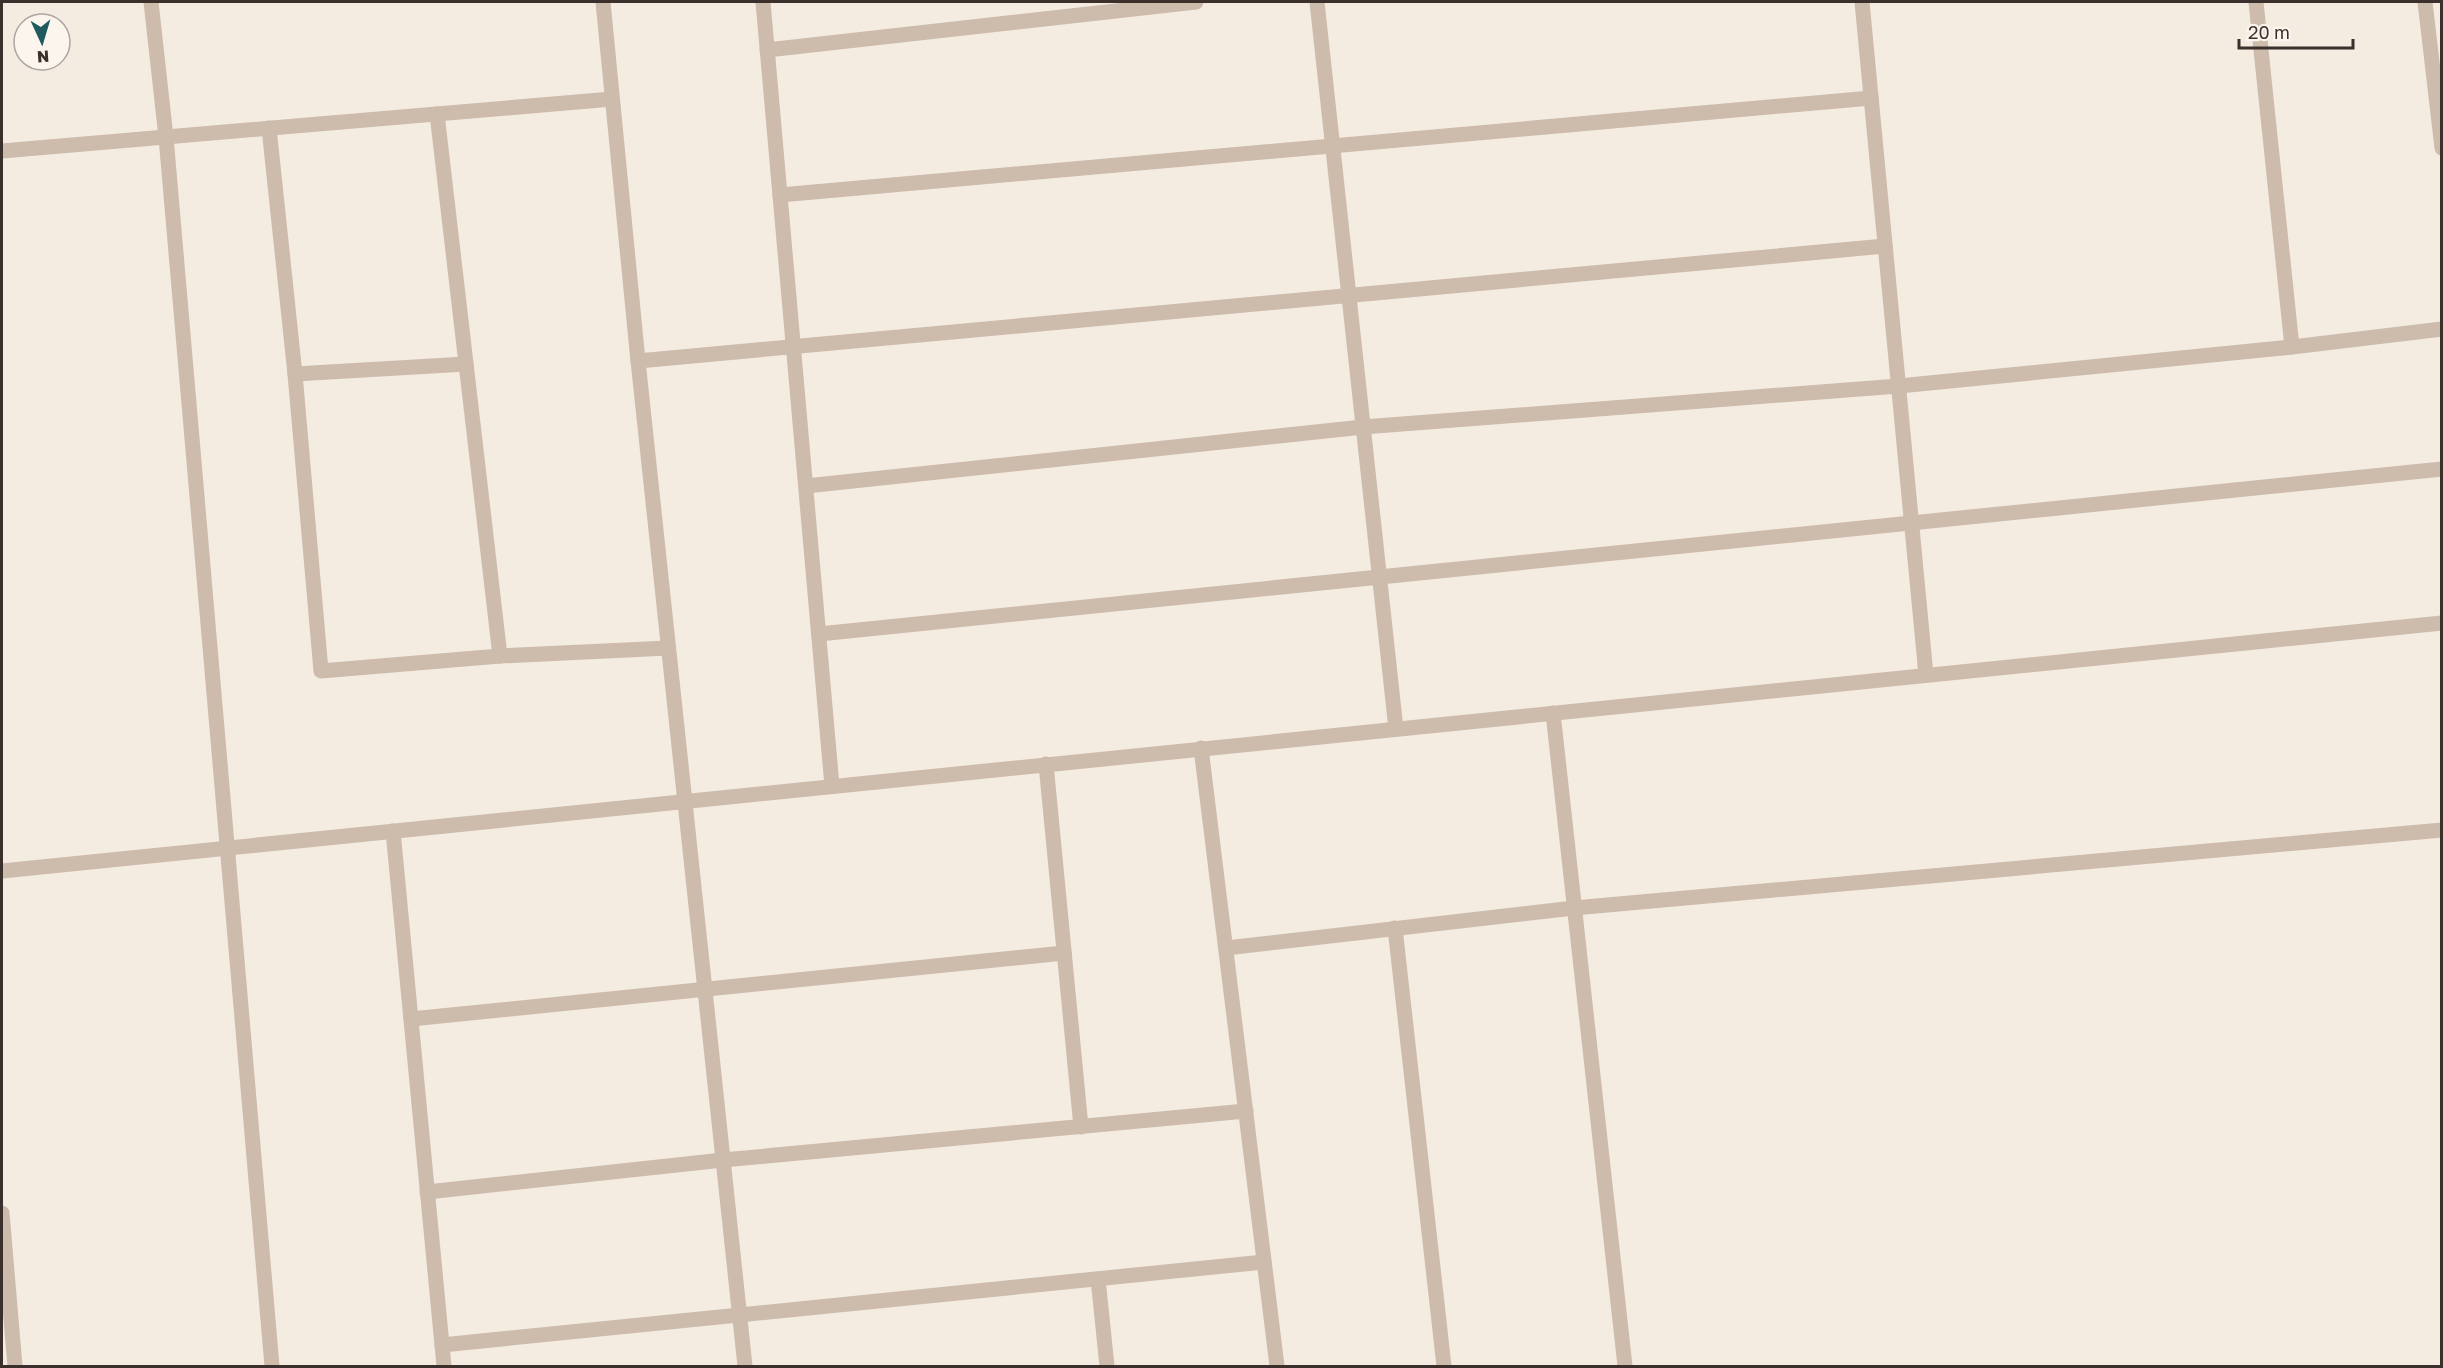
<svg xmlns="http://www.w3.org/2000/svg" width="2443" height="1368" font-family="'Golos Text',sans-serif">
  <rect width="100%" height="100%" fill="#f4ebe1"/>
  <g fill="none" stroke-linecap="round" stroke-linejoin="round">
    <g stroke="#cdbbac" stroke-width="15">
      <polyline points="151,2 166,137 272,1366"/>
      <polyline points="603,2 638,361 745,1366"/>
      <polyline points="763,2 832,786"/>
      <polyline points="1317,2 1396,729"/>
      <polyline points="1862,2 1926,675"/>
      <polyline points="2256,2 2292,347"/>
      <polyline points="2425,2 2442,148"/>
      <polyline points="767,50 1196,2"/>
      <polyline points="437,114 500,656"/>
      <polyline points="269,128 295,374 321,671 500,656 668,648"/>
      <polyline points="2,151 612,99"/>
      <polyline points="780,195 1871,98"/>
      <polyline points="638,361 1885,246"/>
      <polyline points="295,374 466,364"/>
      <polyline points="806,486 1363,427 1899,386 2292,347 2442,329"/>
      <polyline points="819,634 2442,469"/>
      <polyline points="1553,713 1625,1366"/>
      <polyline points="1201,748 1277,1366"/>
      <polyline points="1046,764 1081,1127"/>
      <polyline points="393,831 444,1366"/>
      <polyline points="2,871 2442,623"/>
      <polyline points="1395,928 1444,1366"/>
      <polyline points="1226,948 1574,908 2442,830"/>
      <polyline points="411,1019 1064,953"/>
      <polyline points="427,1192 723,1160 1246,1111"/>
      <polyline points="2,1213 15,1366"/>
      <polyline points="1098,1279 1107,1366"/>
      <polyline points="442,1345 1264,1262"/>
    </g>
  </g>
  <rect width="2443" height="1368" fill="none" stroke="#3b302b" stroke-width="6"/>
  <g transform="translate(42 42) rotate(176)"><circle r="28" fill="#fbf5ee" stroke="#aea6a0" stroke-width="1.5"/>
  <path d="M0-4.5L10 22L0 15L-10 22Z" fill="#1f5a5e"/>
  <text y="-9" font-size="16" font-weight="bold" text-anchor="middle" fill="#3b302b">N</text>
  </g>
  <path d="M2239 39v9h114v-9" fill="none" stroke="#3b302b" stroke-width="3"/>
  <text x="2248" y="39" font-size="18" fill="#3b302b" stroke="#fbf5ee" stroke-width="4.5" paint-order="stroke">20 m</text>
</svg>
